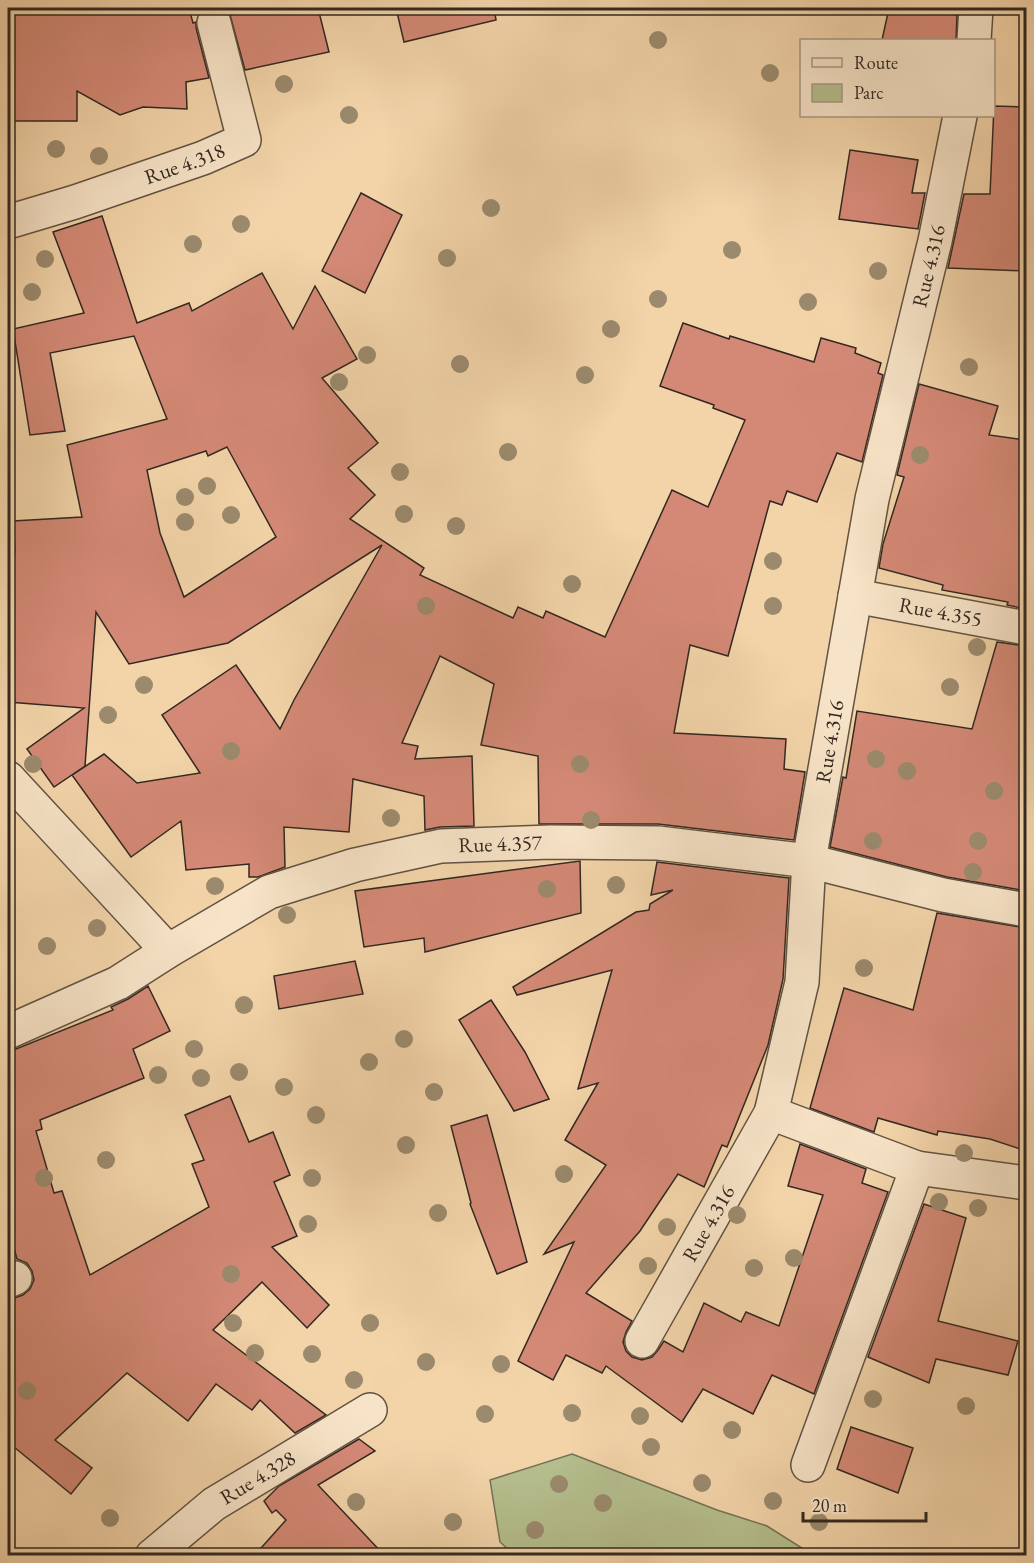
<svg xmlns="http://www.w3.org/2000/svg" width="1034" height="1563" font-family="'EB Garamond',serif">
  <rect width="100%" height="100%" fill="#f3d4a9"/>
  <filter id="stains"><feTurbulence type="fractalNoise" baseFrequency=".00333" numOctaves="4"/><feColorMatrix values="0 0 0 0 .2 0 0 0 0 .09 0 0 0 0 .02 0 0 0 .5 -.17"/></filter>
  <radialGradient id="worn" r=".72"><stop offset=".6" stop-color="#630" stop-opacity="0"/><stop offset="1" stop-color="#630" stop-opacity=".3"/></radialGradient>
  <polygon fill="#b5be8d" stroke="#747357" stroke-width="1.5" points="572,1454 717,1510 767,1526 813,1555 514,1555 500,1542 490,1480"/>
  <g fill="#d48976" stroke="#322821" stroke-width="1.5" fill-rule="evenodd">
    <polygon points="8,8 189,8 193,23 196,22 196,28 209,78 186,82 187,109 143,107 120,115 77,91 77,121 8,121"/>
    <polygon points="265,8 318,8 329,52 245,70 230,15"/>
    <polygon points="396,8 494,8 496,20 404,42"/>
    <polygon points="889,8 907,8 957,15 956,40 882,40"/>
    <polygon points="994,106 1026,107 1026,271 948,268 964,194 990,194"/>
    <polygon points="850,150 918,160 912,193 925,193 918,229 839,219"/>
    <polygon points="361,193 402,215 365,293 322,271"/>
    <path d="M102 216 137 323 189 303 192 311 262 273 293 329 315 286 357 359 322 378 378 443 348 468 375 495 350 519 424 568 420 575 513 618 518 607 543 618 546 611 605 637 672 490 708 507 745 420 713 408 714 405 660 386 683 323 729 339 730 336 814 362 821 338 856 348 855 353 881 363 878 373 883 375 862 462 837 453 817 502 787 491 782 505 770 501 728 656 690 645 674 733 786 739 784 769 805 772 794 840 658 824H539L538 756 481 745 494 684 440 656 402 743 418 746 415 759 472 756 474 826 440 827 425 830 424 796 353 779 349 832 284 827 285 867 258 877H249V864L186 870 181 821 131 857 72 775 104 754 137 783 200 773 162 715 236 665 280 729 294 700 382 545 228 643 129 664 96 612 85 766 54 787 27 749 84 708 8 702V615L15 550 13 521 82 517 67 445 167 419 134 336 50 353 65 431 30 435 13 329 84 313 53 232ZM227 447 276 537 184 597 160 533 147 470 206 451 208 456Z"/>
    <polygon points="919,384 998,406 989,435 1026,440 1026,609 1007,605 1008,602 942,590 943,585 879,568 883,544 904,477 897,475"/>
    <polygon points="997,642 1026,646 1026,891 947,877 830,847 843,777 846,778 857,711 972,729"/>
    <polygon points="580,861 581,913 425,952 424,938 364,947 355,891"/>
    <polygon points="657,862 789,878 783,979 768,1045 727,1147 722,1145 704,1187 678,1174 640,1231 586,1293 632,1321 626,1332 623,1342 626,1351 632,1357 642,1360 652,1357 658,1350 664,1341 683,1352 704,1303 741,1322 746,1312 779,1326 823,1195 788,1186 800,1144 866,1169 862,1183 888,1192 814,1394 772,1375 753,1414 703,1389 682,1422 606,1366 602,1373 566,1355 553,1380 518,1361 574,1242 544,1254 606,1165 565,1140 598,1083 578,1089 612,970 517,995 513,987 636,912 649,910 650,904 673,890 651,895"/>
    <polygon points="937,913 1026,928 1026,1151 990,1139 938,1131 937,1135 878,1118 874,1132 810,1108 844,988 913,1010"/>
    <polygon points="355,961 363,994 279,1009 274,976"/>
    <polygon points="148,986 170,1031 133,1049 144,1078 40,1120 42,1129 36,1131 54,1193 62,1191 90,1275 209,1207 192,1164 204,1160 185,1115 230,1096 249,1142 273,1132 290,1175 274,1182 297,1236 272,1247 329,1305 307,1328 262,1282 213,1330 326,1415 295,1433 260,1400 252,1410 216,1384 188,1421 127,1373 55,1440 92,1468 71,1494 8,1442 8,1300 23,1295 30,1289 34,1280 32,1271 27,1263 17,1259 8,1226 8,1050 16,1049 113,1010 111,1007 128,999"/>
    <polygon points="491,1000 525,1052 549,1099 514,1111 459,1020"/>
    <polygon points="487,1115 527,1262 497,1274 470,1204 471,1203 451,1126"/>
    <polygon points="924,1204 966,1218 938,1321 1018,1341 1008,1375 936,1359 929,1383 868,1357"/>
    <polygon points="851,1427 913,1448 898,1493 837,1469"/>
    <polygon points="359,1439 375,1451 318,1485 385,1556 254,1556 286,1520 276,1510 272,1513 264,1501 279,1486"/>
  </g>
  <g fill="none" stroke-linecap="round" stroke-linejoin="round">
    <defs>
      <g id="street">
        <polyline points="974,40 976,8"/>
        <path id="s1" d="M8 222 75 202 203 158 244 140 214 23"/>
        <path id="s2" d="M855 596 1026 628"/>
        <polyline points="8,778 168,951"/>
        <path id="s3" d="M8 1032 118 983 168 951 269 892 355 865 441 846 551 842 658 843 809 861 943 895 1026 910"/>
        <polyline points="771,1113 917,1168 1026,1183"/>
        <polyline points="8,1281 15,1278"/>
        <path id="s4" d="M642 1341 771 1113 802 982 809 861 872 499 935 241 960 116"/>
        <polyline points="808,1465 917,1168"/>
        <path id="s5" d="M152 1556 214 1504 370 1410"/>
      </g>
    </defs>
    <use href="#street" stroke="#625343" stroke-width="36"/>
    <use href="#street" stroke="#f7e3c7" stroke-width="33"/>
  </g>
  <g fill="#9b8a6d">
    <circle cx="658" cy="40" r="9"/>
    <circle cx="770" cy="73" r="9"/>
    <circle cx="284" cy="84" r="9"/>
    <circle cx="349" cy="115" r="9"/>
    <circle cx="56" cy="149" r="9"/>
    <circle cx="99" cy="156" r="9"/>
    <circle cx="491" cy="208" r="9"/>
    <circle cx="241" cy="224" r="9"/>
    <circle cx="193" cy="244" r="9"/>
    <circle cx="732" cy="250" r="9"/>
    <circle cx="447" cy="258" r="9"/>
    <circle cx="45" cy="259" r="9"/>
    <circle cx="878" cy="271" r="9"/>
    <circle cx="32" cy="292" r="9"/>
    <circle cx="658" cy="299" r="9"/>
    <circle cx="808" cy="302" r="9"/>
    <circle cx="611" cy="329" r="9"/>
    <circle cx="367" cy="355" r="9"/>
    <circle cx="460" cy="364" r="9"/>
    <circle cx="969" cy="367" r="9"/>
    <circle cx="585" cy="375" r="9"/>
    <circle cx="339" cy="382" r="9"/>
    <circle cx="508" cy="452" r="9"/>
    <circle cx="920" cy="455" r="9"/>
    <circle cx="400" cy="472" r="9"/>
    <circle cx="207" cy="486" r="9"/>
    <circle cx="185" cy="497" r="9"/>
    <circle cx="404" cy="514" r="9"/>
    <circle cx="231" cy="515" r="9"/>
    <circle cx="185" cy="522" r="9"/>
    <circle cx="456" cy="526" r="9"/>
    <circle cx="773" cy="561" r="9"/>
    <circle cx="572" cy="584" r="9"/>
    <circle cx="426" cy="606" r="9"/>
    <circle cx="773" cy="606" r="9"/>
    <circle cx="977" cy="647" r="9"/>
    <circle cx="144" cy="685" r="9"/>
    <circle cx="950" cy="687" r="9"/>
    <circle cx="108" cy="715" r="9"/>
    <circle cx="231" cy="751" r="9"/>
    <circle cx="876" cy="759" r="9"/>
    <circle cx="33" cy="764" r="9"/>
    <circle cx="580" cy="764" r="9"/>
    <circle cx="907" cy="771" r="9"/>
    <circle cx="994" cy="791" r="9"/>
    <circle cx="391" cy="818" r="9"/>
    <circle cx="591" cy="820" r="9"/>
    <circle cx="873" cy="841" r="9"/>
    <circle cx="978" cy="841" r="9"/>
    <circle cx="973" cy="872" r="9"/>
    <circle cx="616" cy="885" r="9"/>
    <circle cx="215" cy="886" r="9"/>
    <circle cx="547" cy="889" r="9"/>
    <circle cx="287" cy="915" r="9"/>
    <circle cx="97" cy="928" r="9"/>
    <circle cx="47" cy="946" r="9"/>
    <circle cx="864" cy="968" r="9"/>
    <circle cx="244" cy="1005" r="9"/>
    <circle cx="404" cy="1039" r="9"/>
    <circle cx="194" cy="1049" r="9"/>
    <circle cx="369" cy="1062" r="9"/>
    <circle cx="239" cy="1072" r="9"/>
    <circle cx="158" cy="1075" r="9"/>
    <circle cx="201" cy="1078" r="9"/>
    <circle cx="284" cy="1087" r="9"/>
    <circle cx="434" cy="1092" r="9"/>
    <circle cx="316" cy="1115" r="9"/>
    <circle cx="406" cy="1145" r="9"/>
    <circle cx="964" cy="1153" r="9"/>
    <circle cx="106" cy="1160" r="9"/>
    <circle cx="564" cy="1174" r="9"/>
    <circle cx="44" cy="1178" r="9"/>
    <circle cx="312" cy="1178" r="9"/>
    <circle cx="939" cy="1202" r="9"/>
    <circle cx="978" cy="1208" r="9"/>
    <circle cx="438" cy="1213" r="9"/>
    <circle cx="737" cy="1215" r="9"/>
    <circle cx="308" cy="1224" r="9"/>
    <circle cx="667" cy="1227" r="9"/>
    <circle cx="794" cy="1258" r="9"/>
    <circle cx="648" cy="1266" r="9"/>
    <circle cx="754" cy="1268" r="9"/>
    <circle cx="231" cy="1274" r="9"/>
    <circle cx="233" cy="1323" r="9"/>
    <circle cx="370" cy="1323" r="9"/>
    <circle cx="255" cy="1353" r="9"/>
    <circle cx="312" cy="1354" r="9"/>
    <circle cx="426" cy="1362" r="9"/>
    <circle cx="501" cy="1364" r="9"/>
    <circle cx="354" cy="1380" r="9"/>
    <circle cx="27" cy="1391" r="9"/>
    <circle cx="873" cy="1399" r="9"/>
    <circle cx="966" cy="1406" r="9"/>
    <circle cx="572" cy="1413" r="9"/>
    <circle cx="485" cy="1414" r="9"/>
    <circle cx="640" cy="1416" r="9"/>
    <circle cx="732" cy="1430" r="9"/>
    <circle cx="651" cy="1447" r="9"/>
    <circle cx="702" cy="1483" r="9"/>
    <circle cx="559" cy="1484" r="9"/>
    <circle cx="773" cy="1501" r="9"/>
    <circle cx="356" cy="1502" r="9"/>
    <circle cx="603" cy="1503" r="9"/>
    <circle cx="110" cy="1518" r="9"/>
    <circle cx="453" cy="1522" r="9"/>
    <circle cx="819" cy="1522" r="9"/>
    <circle cx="535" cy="1530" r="9"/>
  </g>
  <g text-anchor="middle" stroke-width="6" stroke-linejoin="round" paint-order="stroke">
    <g font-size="21" fill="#322821" stroke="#f7e3c7">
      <text dy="7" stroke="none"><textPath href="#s1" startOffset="186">Rue 4.318</textPath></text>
      <text dy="7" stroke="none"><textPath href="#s4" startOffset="1125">Rue 4.316</textPath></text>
      <text dy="7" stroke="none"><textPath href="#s2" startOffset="87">Rue 4.355</textPath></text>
      <text dy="7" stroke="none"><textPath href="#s4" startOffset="639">Rue 4.316</textPath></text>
      <text dy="7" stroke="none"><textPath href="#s3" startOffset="534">Rue 4.357</textPath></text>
      <text dy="7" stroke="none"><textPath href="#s4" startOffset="135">Rue 4.316</textPath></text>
      <text dy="7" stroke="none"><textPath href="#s5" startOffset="132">Rue 4.328</textPath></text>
    </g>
  </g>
  <rect width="1034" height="1563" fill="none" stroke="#f3d4a9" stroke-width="30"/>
  <rect x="9" y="9" width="1016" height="1545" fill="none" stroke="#322821" stroke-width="3"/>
  <rect x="15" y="15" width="1004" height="1533" fill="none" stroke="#322821" stroke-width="1.5"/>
  <rect x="800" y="39" width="195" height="78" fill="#f7e3c7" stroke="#a89885" stroke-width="1.5"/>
  <rect x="812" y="58" width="30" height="9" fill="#f7e3c7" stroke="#a89885" stroke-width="1.5"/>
  <text x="854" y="69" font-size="18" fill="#322821">Route</text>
  <rect x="812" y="84" width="30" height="18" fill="#b5be8d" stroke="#a89885" stroke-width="1.5"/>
  <text x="854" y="99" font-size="18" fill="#322821">Parc</text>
  <path d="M803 1512v9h123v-9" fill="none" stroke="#322821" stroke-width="3"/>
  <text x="812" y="1512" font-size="18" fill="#322821" stroke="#f7e3c7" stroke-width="4.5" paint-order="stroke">20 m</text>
  <rect width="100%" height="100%" filter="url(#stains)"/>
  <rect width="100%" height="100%" fill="url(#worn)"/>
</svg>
